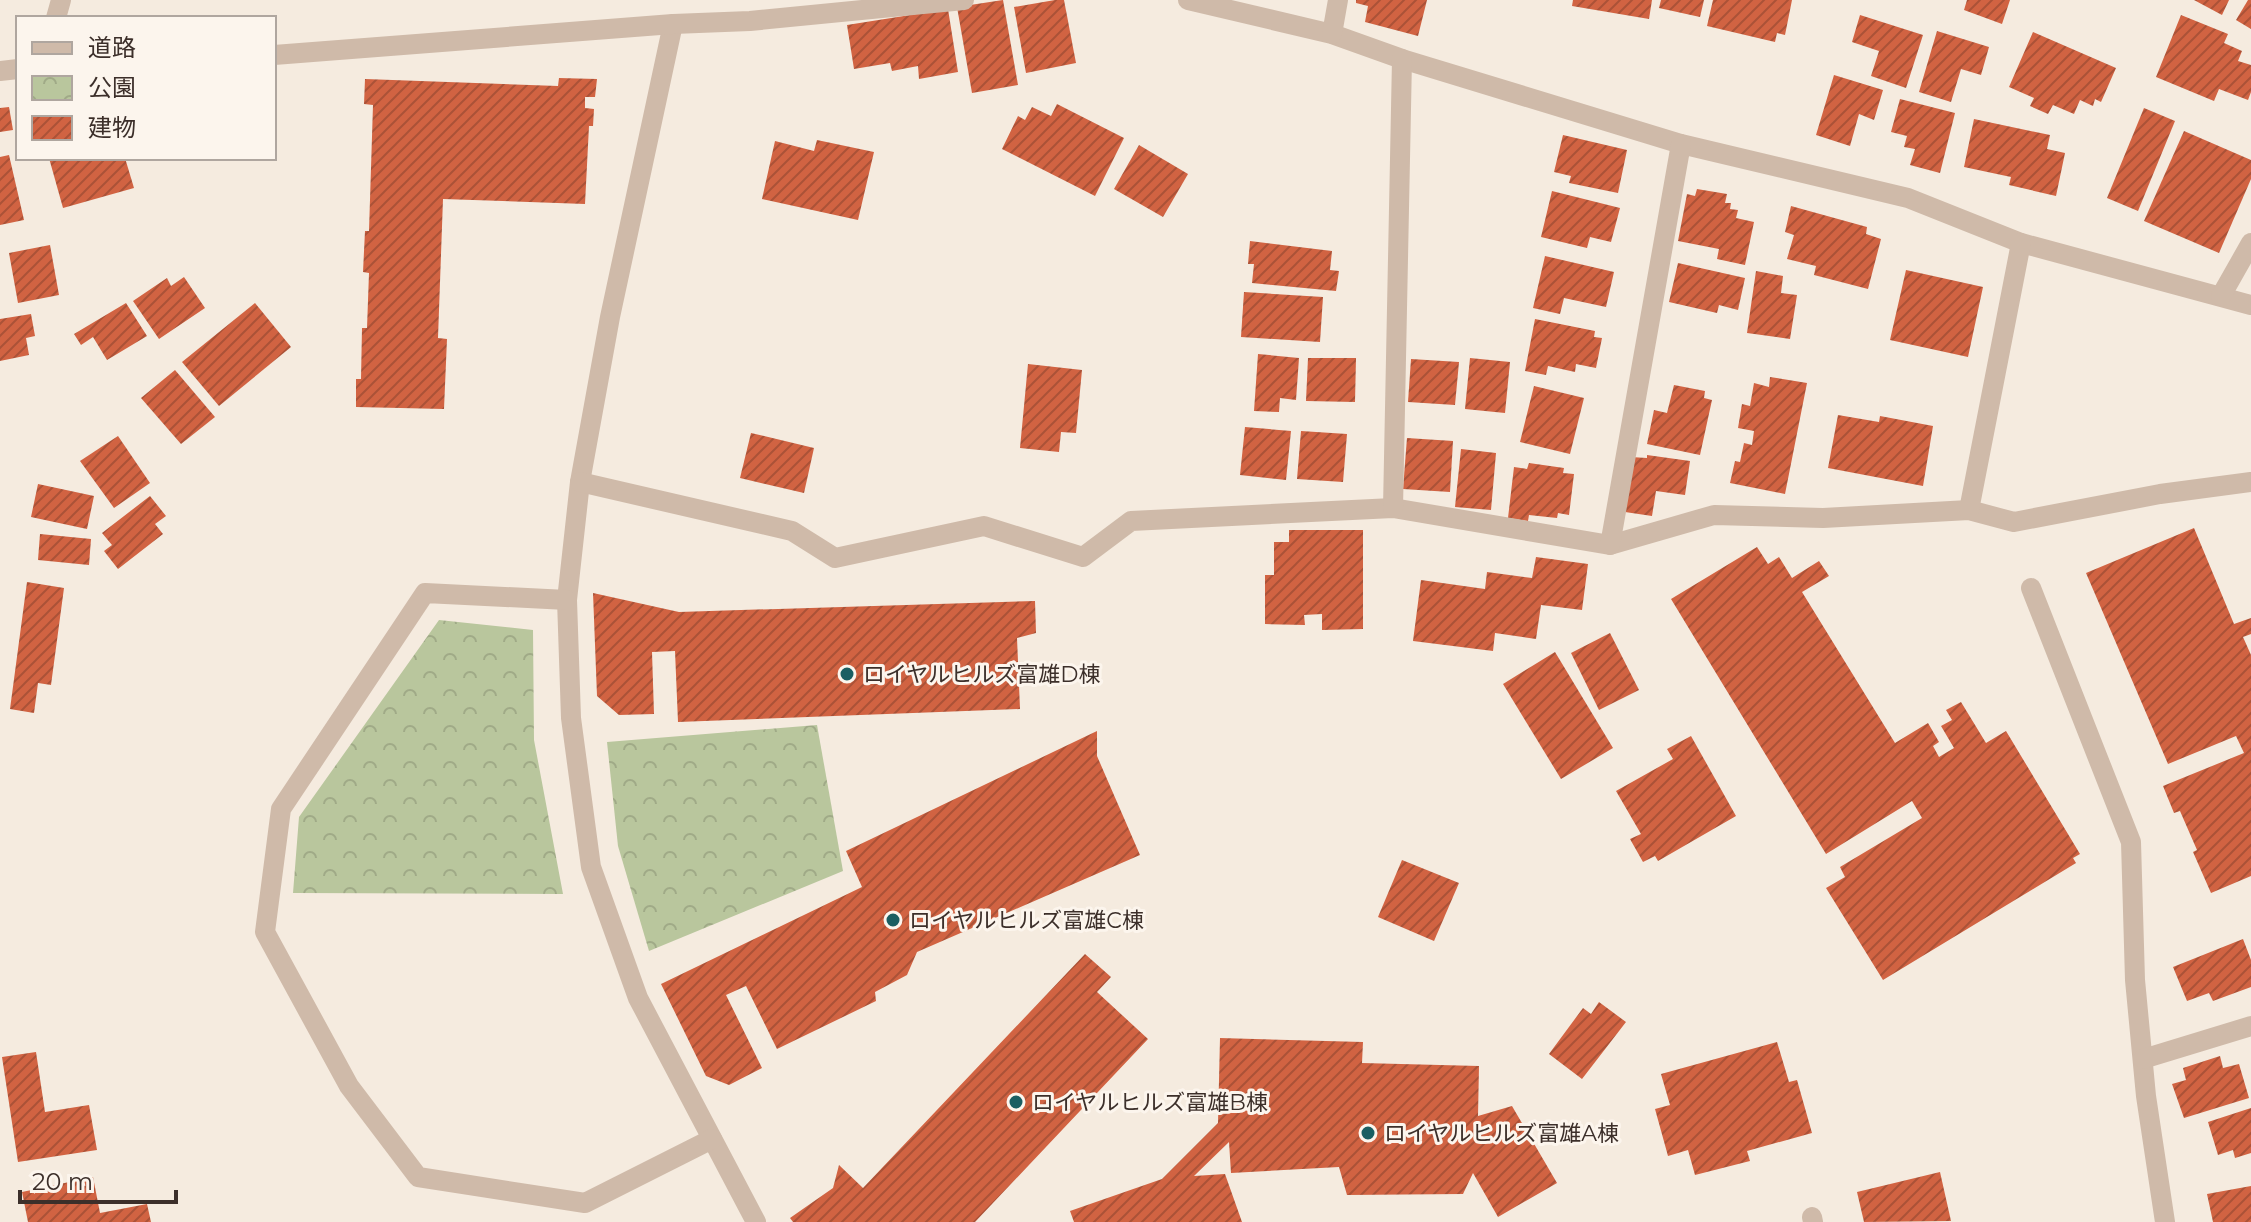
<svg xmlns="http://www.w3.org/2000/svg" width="2251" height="1222" font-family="Montserrat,'Noto Sans JP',sans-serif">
  <defs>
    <pattern id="park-crowns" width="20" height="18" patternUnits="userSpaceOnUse" patternTransform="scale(2)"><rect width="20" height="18" fill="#b9c69d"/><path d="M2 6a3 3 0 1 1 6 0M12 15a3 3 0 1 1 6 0" fill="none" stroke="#a0aa87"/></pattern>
    <pattern id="building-hatch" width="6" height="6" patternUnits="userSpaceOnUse" patternTransform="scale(2)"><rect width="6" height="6" fill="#d16342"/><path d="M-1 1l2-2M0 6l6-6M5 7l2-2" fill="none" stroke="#ab5237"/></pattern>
  </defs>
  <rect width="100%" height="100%" fill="#f5ebdf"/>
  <g fill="url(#park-crowns)">
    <polygon points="439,620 533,630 534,740 563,894 293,893 299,817"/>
    <polygon points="817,725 843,871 649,951 618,846 607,742"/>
  </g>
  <g fill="url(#building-hatch)">
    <polygon points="1003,0 1018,85 972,93 957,7"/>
    <polygon points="1055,0 1064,0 1076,63 1026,73 1014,7"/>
    <polygon points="1356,0 1427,0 1418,36 1365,22 1368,6 1356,3"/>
    <polygon points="1573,0 1652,0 1649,19 1572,6"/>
    <polygon points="1661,0 1704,0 1700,17 1659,8"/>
    <polygon points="1713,0 1792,0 1785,35 1777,33 1775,42 1707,26"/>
    <polygon points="1967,0 2010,0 2002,24 1964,10"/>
    <polygon points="2194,0 2229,0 2222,15"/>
    <polygon points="2248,0 2251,0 2251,29 2236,20"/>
    <polygon points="948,9 958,72 919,79 918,66 892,71 890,63 854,69 847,25"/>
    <polygon points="1860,15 1923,35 1906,88 1871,76 1879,51 1852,42"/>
    <polygon points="2181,15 2228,34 2224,43 2242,51 2238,61 2251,65 2251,92 2248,100 2219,89 2214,101 2156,77"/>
    <polygon points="1937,31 1989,47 1981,75 1961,69 1951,102 1919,92"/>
    <polygon points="2033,32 2116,68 2101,102 2095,99 2093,106 2080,100 2074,114 2053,105 2048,114 2030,106 2034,98 2009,87"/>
    <polygon points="1834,75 1883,90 1874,120 1859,114 1850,146 1816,135"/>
    <polygon points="559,78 597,79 595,97 585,97 585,108 594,109 593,126 589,126 585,204 443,199 438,338 447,339 444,409 356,407 356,379 361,379 362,328 367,328 369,273 363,272 365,231 369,231 373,105 364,104 365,79 558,86"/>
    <polygon points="1900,99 1955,113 1940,173 1910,165 1915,149 1904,147 1907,136 1891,132"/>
    <polygon points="1057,104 1124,138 1095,196 1002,149 1018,116 1025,120 1032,107 1051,116"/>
    <polygon points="9,107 13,130 0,132 0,108"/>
    <polygon points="2144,108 2175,121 2138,211 2107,198"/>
    <polygon points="1974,119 2050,135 2047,149 2065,153 2056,196 2009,185 2011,177 1964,167"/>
    <polygon points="2184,131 2251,160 2251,179 2219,253 2144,221"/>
    <polygon points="1563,135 1627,150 1618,193 1569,183 1571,176 1554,172"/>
    <polygon points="817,140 874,152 858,220 762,199 775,141 814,151"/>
    <polygon points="1139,145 1188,174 1163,217 1114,189"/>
    <polygon points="9,155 24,220 0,225 0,157"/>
    <polygon points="49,158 125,158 134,188 63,208"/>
    <polygon points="1697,189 1727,194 1725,203 1731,203 1730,209 1738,210 1736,218 1754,222 1745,265 1717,259 1719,249 1678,241 1687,194 1695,196"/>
    <polygon points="1552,191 1620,208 1611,242 1590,237 1587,248 1541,237"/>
    <polygon points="1791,206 1867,227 1866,234 1881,239 1868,289 1814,275 1816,266 1787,259 1794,235 1785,232"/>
    <polygon points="1250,241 1332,251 1330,270 1339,271 1336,291 1252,283 1254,264 1248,264"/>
    <polygon points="50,245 59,295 18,303 9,253"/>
    <polygon points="1545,256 1614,272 1606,307 1564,298 1560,314 1533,308"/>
    <polygon points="1678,263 1745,278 1738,310 1719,305 1717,313 1669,302"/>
    <polygon points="1906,270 1983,287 1968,357 1890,340"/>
    <polygon points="1756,271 1783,276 1781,293 1797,295 1790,339 1747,333"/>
    <polygon points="184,277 205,308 159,339 133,301 167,278 171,286"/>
    <polygon points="1244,292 1323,297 1320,342 1241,337"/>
    <polygon points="126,303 147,336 107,360 93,337 81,345 74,334"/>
    <polygon points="255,303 291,347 219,406 182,362"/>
    <polygon points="31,314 35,336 26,338 29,355 0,361 0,319"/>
    <polygon points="1535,319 1595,331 1594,337 1602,338 1596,368 1576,364 1575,372 1548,366 1546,375 1525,371"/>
    <polygon points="1258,354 1299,358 1296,400 1280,398 1279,412 1254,411"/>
    <polygon points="1308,358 1356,358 1355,402 1306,401"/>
    <polygon points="1470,358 1510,362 1505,413 1465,409"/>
    <polygon points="1411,359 1459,362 1455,405 1408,402"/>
    <polygon points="1028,364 1082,370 1076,433 1061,432 1059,452 1020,448"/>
    <polygon points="175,370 215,417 181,444 141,398"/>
    <polygon points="1770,377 1807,383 1785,494 1730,483 1735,461 1740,462 1744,443 1752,445 1754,431 1738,428 1742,404 1750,406 1754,383 1769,387"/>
    <polygon points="1674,385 1705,391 1704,398 1712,400 1700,455 1647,444 1654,410 1667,413"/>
    <polygon points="1534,386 1584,398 1570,454 1520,442"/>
    <polygon points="1838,415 1879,422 1880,416 1933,426 1923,486 1828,468"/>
    <polygon points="1245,427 1291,431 1286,480 1240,475"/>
    <polygon points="1301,431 1347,434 1343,482 1297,479"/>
    <polygon points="751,433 814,448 804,493 740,478"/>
    <polygon points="118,436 150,483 114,508 80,461"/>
    <polygon points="1407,438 1453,441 1450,492 1403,489"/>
    <polygon points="1461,449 1496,453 1491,510 1455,507"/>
    <polygon points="1647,455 1690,461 1685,495 1656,491 1652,516 1625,512 1631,457 1647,458"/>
    <polygon points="1529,463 1564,468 1563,473 1574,474 1569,515 1558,513 1557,518 1529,515 1528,521 1508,518 1514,467 1527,469"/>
    <polygon points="38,484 94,496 87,529 31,517"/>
    <polygon points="150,496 166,516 155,524 163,534 118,569 104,551 112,545 102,533"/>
    <polygon points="2194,528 2234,624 2251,618 2251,634 2243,637 2251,655 2251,876 2211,893 2193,852 2197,850 2180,811 2174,813 2163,786 2244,753 2236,736 2168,764 2086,573"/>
    <polygon points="1289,530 1363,530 1363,629 1322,630 1322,614 1304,615 1305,625 1265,624 1265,575 1274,575 1274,542 1289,542"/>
    <polygon points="40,534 91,539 89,565 38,560"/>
    <polygon points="1757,547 1768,564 1779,557 1792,578 1819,561 1829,576 1802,592 1895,743 1928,723 1939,742 1933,746 1939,757 1954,748 1941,726 1952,720 1946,710 1961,702 1986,743 2006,731 2080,854 2073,858 2076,863 1883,980 1826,888 1845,877 1840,867 1922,818 1912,801 1826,854 1671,599"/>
    <polygon points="1536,557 1588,564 1582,610 1541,605 1536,639 1495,633 1493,651 1413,641 1421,580 1485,589 1487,572 1532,578"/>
    <polygon points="27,582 64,588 51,685 38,683 34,713 10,709"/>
    <polygon points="593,593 679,612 1035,601 1036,633 1017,638 1020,709 678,722 675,651 652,652 654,714 619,715 597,696"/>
    <polygon points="1610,633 1639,690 1599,710 1571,653"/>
    <polygon points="1555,652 1613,748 1561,779 1503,684"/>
    <polygon points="1097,731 1097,756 1140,855 917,952 907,975 875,992 876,1001 777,1049 746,986 726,995 762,1068 729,1085 706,1076 661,984 862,887 846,851"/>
    <polygon points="1691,736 1736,816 1658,861 1655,856 1643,862 1630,839 1641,834 1616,791 1673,759 1667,749"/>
    <polygon points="1402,860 1459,883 1434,941 1378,917"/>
    <polygon points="2243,939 2251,960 2251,987 2213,1001 2209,993 2187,1001 2173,967"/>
    <polygon points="1085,954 1111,977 1097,992 1148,1039 975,1222 793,1222 790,1218 833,1188 839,1165 863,1188"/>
    <polygon points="1599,1002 1626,1022 1582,1079 1549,1054 1583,1008 1591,1014"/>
    <polygon points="1220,1038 1363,1042 1362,1063 1479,1066 1478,1116 1512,1106 1557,1183 1498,1217 1473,1173 1463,1194 1347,1195 1339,1167 1231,1173 1229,1142 1194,1176 1225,1174 1242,1222 1074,1222 1070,1211 1162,1179 1218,1123"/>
    <polygon points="1777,1042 1789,1082 1797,1080 1812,1133 1747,1151 1750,1161 1695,1175 1688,1150 1668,1156 1655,1109 1670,1105 1661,1074"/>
    <polygon points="36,1052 45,1112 89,1105 97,1150 18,1162 2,1057"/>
    <polygon points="2220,1056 2223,1068 2239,1064 2249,1098 2184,1118 2172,1084 2186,1080 2183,1068"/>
    <polygon points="2251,1108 2251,1153 2235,1158 2233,1150 2218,1155 2208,1122"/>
    <polygon points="1940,1172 1951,1221 1864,1222 1857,1192"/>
    <polygon points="93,1177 100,1213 147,1204 151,1222 28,1222 22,1192"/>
    <polygon points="2251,1186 2251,1222 2213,1222 2207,1194"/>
  </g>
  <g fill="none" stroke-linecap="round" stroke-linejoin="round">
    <g stroke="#cfbaa9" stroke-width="20">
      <polyline points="1188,0 1332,34 1402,59 1681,144 1908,198 2021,243 2251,305"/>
      <polyline points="56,18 61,0"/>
      <polyline points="673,24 610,317 580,482 567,600 571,718 591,867 638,998 756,1222"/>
      <polyline points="1332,34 1338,0"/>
      <polyline points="274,55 673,24 750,21 964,0"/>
      <polyline points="0,71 18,69"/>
      <polyline points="2221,296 2251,243"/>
      <polyline points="580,482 792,531 835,558 984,526 1083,557 1131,521 1393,508 1610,545 1714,515 1823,518 1969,510 2014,522 2160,494 2251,482"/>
      <polyline points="1393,508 1402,59"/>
      <polyline points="1969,510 2021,243"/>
      <polyline points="1610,545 1681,144"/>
      <polyline points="2031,588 2131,842 2135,980 2146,1096 2165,1222"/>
      <polyline points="567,600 425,593 281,809 265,932 349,1086 418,1177 585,1203 712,1139"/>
      <polyline points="2143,1059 2251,1026"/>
      <polyline points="1812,1217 1813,1222"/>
    </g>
  </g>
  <g fill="#1a5e62" stroke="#fcf5ed" stroke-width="3">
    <circle cx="847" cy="674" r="8"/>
    <circle cx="893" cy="920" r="8"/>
    <circle cx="1016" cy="1102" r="8"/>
    <circle cx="1368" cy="1133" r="8"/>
  </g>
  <g text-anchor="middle" stroke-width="6" stroke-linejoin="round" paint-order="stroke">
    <g font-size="22" fill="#3c2f2a" stroke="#fcf5ed" text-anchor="start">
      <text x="863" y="682">ロイヤルヒルズ富雄D棟</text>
      <text x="909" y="928">ロイヤルヒルズ富雄C棟</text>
      <text x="1032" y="1110">ロイヤルヒルズ富雄B棟</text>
      <text x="1384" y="1141">ロイヤルヒルズ富雄A棟</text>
    </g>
  </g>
  <rect x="16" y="16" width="260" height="144" fill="#fcf5ed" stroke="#afa69f" stroke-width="2"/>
  <rect x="32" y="42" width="40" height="12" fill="#cfbaa9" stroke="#afa69f" stroke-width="2"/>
  <text x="88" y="56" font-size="24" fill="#3c2f2a">道路</text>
  <rect x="32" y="76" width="40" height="24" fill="url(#park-crowns)" stroke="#afa69f" stroke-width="2"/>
  <text x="88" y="96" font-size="24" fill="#3c2f2a">公園</text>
  <rect x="32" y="116" width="40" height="24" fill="url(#building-hatch)" stroke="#afa69f" stroke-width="2"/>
  <text x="88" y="136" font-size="24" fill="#3c2f2a">建物</text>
  <path d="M20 1190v12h156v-12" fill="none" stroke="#3c2f2a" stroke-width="4"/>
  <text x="32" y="1190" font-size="24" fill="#3c2f2a" stroke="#fcf5ed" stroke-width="6" paint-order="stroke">20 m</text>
</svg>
